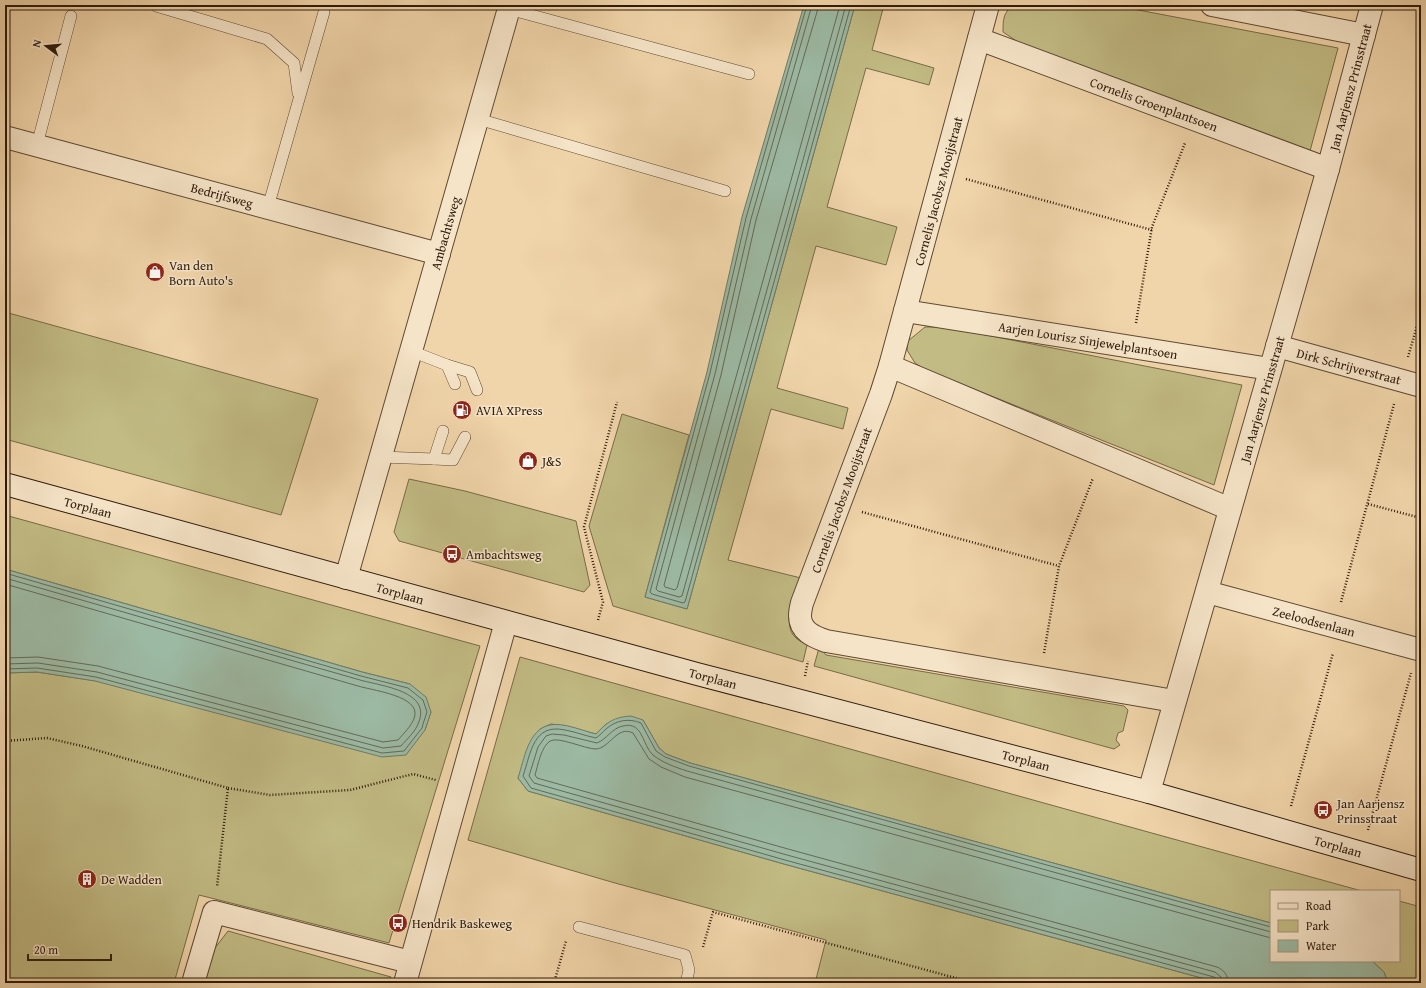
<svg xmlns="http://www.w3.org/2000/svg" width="1426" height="988" font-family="'Gentium Book Plus',serif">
  <rect width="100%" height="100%" fill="#f1d5aa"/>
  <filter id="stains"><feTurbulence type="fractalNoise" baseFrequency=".005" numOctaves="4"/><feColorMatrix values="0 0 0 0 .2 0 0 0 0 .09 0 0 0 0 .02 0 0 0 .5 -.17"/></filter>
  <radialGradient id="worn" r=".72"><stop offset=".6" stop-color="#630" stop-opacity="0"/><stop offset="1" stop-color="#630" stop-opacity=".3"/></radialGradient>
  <g fill="#c2bb84" stroke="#786b48">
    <path d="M855 5H884L872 50 934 68 929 85 866 68 827 207 897 227 886 265 816 246 777 388 848 408 843 429 771 409 728 560 801 578C796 594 781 626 796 638 799 641 804 643 807 645L803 662 613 606 589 526 622 414 689 435 645 597 687 609Z"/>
    <path d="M1013 5H1112L1338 48 1310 151 1018 42 1003 32C1003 20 1003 13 1013 5Z"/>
    <polygon points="5,312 318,399 281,515 5,439"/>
    <polygon points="925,327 945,327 1242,385 1214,485 926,370 915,363 907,350 908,341"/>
    <polygon points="409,479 465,491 576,521 590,585 584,592 399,541 394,532"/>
    <polygon points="5,515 480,646 389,943 199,895 174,983 5,983 5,673 37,672 425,730 431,712 410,684 362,672 5,569"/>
    <polygon points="819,648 821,649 826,655 1124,706 1128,710 1123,731 1118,733 1116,740 1120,745 1114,749 814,666"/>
    <path d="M520 657C801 735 1081 814 1362 891H1271V923L690 763 666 754 659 748 643 720 606 724 596 734 565 726 551 724 540 729 518 778 528 791 784 864 1220 983H815L826 940 615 883 468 840Z"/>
    <polygon points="1399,901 1421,907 1421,973 1418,983 1388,983 1384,972 1372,961 1399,961"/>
    <polygon points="228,931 391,977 390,983 199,983 205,961"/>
  </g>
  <g fill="#9cb9a3" stroke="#707a66">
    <polygon points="804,5 855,5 687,609 645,597 707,372 742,217"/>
    <polygon points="5,569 362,672 410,684 426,697 431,712 425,730 406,755 382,757 95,681 37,672 5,673"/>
    <path d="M631 716 643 720 659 748 666 754 690 763 1271 923V961H1372L1384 972 1388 983H1220L784 864 528 791 518 778C524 760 528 729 550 725 563 722 583 731 596 734 607 722 614 717 631 716Z"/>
  </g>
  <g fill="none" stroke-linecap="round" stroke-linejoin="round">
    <g stroke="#646a57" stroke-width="1">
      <polyline points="807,5 746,218 710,373 650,592 652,594 683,603 685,602 851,5"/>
      <polyline points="812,5 751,219 715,374 656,589 658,591 679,597 682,596 846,5"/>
      <polyline points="819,5 756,220 721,375 664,585 665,587 675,590 677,588 840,5"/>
      <polyline points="5,573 361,676 408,688 423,700 427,712 423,724 422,728 404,751 382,753 96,677 37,668 5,669"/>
      <path d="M5 578 360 680C381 686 433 691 418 724 415 732 407 739 401 746L383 748 97 672 38 663 5 664"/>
      <path d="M5 584 358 686C371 690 413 695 415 712 416 722 404 733 398 740L383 742 98 666 38 657 5 658"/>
      <path d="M1217 983V979L1214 977 785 860 531 788 523 776C531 753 533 723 565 730 576 732 586 736 596 738 600 735 603 732 606 729 616 720 629 718 641 723L656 751 665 757 689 766 1271 927"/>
      <path d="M1222 983 1221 977 1215 972 787 855 534 783 529 776 538 747 546 736 552 734 564 735 597 743C607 739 612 728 623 726 643 721 642 745 653 755 663 763 675 767 687 771L1271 932"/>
      <path d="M1228 983C1228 975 1224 970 1217 967L788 849 537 778 535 775C538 765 541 747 550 741 558 736 585 749 596 749 610 748 617 725 633 733L649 759 661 767 685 777 1271 938"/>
    </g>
    <defs>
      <g id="lane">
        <polyline points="156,6 267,39 294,63 298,93"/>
        <polyline points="509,9 749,74"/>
        <polyline points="478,119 725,191"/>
        <polyline points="37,145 71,16"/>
        <polyline points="268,207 324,12"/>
        <polyline points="411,351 447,365 455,384"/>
        <polyline points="447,365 470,372 477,390"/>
        <polyline points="381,457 434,459 443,431"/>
        <polyline points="434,459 453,460 465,437"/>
        <polyline points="579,927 685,955 689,970 686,983"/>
      </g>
      <g id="street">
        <path d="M988 5 890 366 881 394 802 603C801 607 800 612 800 616 800 631 814 637 826 641L1174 701"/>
        <polyline points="1212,5 1364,35"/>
        <polyline points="979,39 1328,169"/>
        <polyline points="5,137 439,254"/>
        <polyline points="905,311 1270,369"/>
        <polyline points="1277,346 1421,386"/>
        <polyline points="890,366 1230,509"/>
        <polyline points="346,578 510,5"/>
        <polyline points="1207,592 1421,650"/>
        <polyline points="1149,792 1328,169 1372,5"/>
        <polyline points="193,983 214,912 410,962"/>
        <polyline points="405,983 506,622"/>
      </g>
      <polyline id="secondary" points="5,484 697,674 1149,792 1421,870"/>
    </defs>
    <use href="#lane" stroke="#5e4a33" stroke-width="12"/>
    <use href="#street" stroke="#5e4a33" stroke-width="24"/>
    <use href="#secondary" stroke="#2d1b0b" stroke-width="24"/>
    <g stroke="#2d1b0b" stroke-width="2.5" stroke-dasharray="1 2" stroke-linecap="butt">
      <polyline points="966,179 1152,230"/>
      <polyline points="1136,323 1152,227 1185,143"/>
      <polyline points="1408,357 1421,312"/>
      <polyline points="1368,504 1421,518"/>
      <polyline points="862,512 1059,566"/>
      <polyline points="1341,602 1394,404"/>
      <polyline points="598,620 603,602 584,527 617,402"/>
      <polyline points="1044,653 1059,566 1093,478"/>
      <polyline points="805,676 808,661"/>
      <polyline points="5,741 47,738 82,746 228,788 217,887"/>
      <polyline points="228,788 270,795 350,790 413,774 436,780"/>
      <polyline points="1291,806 1333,653"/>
      <polyline points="1368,830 1411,673"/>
      <polyline points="703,947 713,912 974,983"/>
      <polyline points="554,983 566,941"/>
    </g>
    <use href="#lane" stroke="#f6e4c8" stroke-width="11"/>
    <use href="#street" stroke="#f6e4c8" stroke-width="22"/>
    <use href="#secondary" stroke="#f6e4c8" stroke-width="22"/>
  </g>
  <defs>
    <symbol id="shop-disc" viewBox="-11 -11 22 22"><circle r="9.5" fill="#8f2418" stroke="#f6e4c8"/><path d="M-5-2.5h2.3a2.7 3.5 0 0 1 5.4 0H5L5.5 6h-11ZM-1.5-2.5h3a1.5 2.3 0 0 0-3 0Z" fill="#fff"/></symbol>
    <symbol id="fuel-disc" viewBox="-11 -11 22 22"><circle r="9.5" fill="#8f2418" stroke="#f6e4c8"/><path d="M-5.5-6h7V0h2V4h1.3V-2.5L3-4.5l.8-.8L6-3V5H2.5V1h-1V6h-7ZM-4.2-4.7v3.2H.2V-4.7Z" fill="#fff"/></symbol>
    <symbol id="bus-disc" viewBox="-11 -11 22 22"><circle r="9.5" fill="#8f2418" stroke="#f6e4c8"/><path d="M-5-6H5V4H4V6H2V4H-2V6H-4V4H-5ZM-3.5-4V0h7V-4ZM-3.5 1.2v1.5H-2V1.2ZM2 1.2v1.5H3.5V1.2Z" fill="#fff"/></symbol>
    <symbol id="building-disc" viewBox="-11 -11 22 22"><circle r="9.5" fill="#8f2418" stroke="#f6e4c8"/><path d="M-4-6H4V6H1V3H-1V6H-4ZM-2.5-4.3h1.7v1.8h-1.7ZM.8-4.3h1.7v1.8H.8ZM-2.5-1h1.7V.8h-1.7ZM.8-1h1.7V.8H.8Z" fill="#fff"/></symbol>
  </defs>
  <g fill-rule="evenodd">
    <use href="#shop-disc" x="144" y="261" width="22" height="22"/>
    <use href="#fuel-disc" x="451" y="399" width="22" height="22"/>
    <use href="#shop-disc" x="517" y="450" width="22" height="22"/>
    <use href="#bus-disc" x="441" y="543" width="22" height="22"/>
    <use href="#bus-disc" x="1312" y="799" width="22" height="22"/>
    <use href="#building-disc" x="76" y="868" width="22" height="22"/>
    <use href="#bus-disc" x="387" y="912" width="22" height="22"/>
  </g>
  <g text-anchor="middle" stroke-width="3" stroke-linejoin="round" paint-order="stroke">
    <g font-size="13" fill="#2d1b0b" stroke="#f6e4c8">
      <text transform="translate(1350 87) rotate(-75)" y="5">Jan Aarjensz Prinsstraat</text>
      <text transform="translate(1154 104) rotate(20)" y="5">Cornelis Groenplantsoen</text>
      <text transform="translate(938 191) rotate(-75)" y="5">Cornelis Jacobsz Mooijstraat</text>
      <text transform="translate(222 195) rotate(15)" y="5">Bedrijfsweg</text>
      <text transform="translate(445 233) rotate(-74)" y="5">Ambachtsweg</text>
      <text transform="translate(1088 340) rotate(9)" y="5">Aarjen Lourisz Sinjewelplantsoen</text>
      <text transform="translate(1349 366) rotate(15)" y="5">Dirk Schrijverstraat</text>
      <text transform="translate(1262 399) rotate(-74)" y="5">Jan Aarjensz Prinsstraat</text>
      <text transform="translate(841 500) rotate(-70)" y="5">Cornelis Jacobsz Mooijstraat</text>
      <text transform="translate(88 507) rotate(15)" y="5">Torplaan</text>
      <text transform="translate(400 593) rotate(16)" y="5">Torplaan</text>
      <text transform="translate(1314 621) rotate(15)" y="5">Zeeloodsenlaan</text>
      <text transform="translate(713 678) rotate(15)" y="5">Torplaan</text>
      <text transform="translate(1026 760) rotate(15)" y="5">Torplaan</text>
      <text transform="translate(1338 846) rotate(16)" y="5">Torplaan</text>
    </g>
    <g font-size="13" fill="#2d1b0b" stroke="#f6e4c8" text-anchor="start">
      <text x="169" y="270">Van den<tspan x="169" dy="15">Born Auto's</tspan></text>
      <text x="476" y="415">AVIA XPress</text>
      <text x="542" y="466">J&amp;S</text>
      <text x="466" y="559">Ambachtsweg</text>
      <text x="1337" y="808">Jan Aarjensz<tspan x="1337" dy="15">Prinsstraat</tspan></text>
      <text x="101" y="884">De Wadden</text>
      <text x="412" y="928">Hendrik Baskeweg</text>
    </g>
  </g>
  <rect width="1426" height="988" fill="none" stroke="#f1d5aa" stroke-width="20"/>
  <rect x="6" y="6" width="1414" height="976" fill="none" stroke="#2d1b0b" stroke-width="2"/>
  <rect x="10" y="10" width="1406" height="968" fill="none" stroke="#2d1b0b"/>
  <rect x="1270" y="890" width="130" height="72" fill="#f6e4c8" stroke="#a6947c"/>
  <rect x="1278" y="903" width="20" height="6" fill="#f6e4c8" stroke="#a6947c"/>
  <text x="1306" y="910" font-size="12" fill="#2d1b0b">Road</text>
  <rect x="1278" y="920" width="20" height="12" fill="#c2bb84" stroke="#a6947c"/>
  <text x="1306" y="930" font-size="12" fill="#2d1b0b">Park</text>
  <rect x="1278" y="940" width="20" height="12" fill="#9cb9a3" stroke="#a6947c"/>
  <text x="1306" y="950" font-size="12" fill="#2d1b0b">Water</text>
  <g transform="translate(46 46) rotate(286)" stroke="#f6e4c8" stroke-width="3" paint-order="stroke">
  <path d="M0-3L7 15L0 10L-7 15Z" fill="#2d1b0b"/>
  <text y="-6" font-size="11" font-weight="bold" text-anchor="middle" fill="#2d1b0b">N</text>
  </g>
  <path d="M28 954v6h83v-6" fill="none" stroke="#2d1b0b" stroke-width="2"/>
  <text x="34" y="954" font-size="12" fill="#2d1b0b" stroke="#f6e4c8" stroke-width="3" paint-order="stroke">20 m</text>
  <rect width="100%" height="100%" filter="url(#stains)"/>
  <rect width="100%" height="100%" fill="url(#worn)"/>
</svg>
